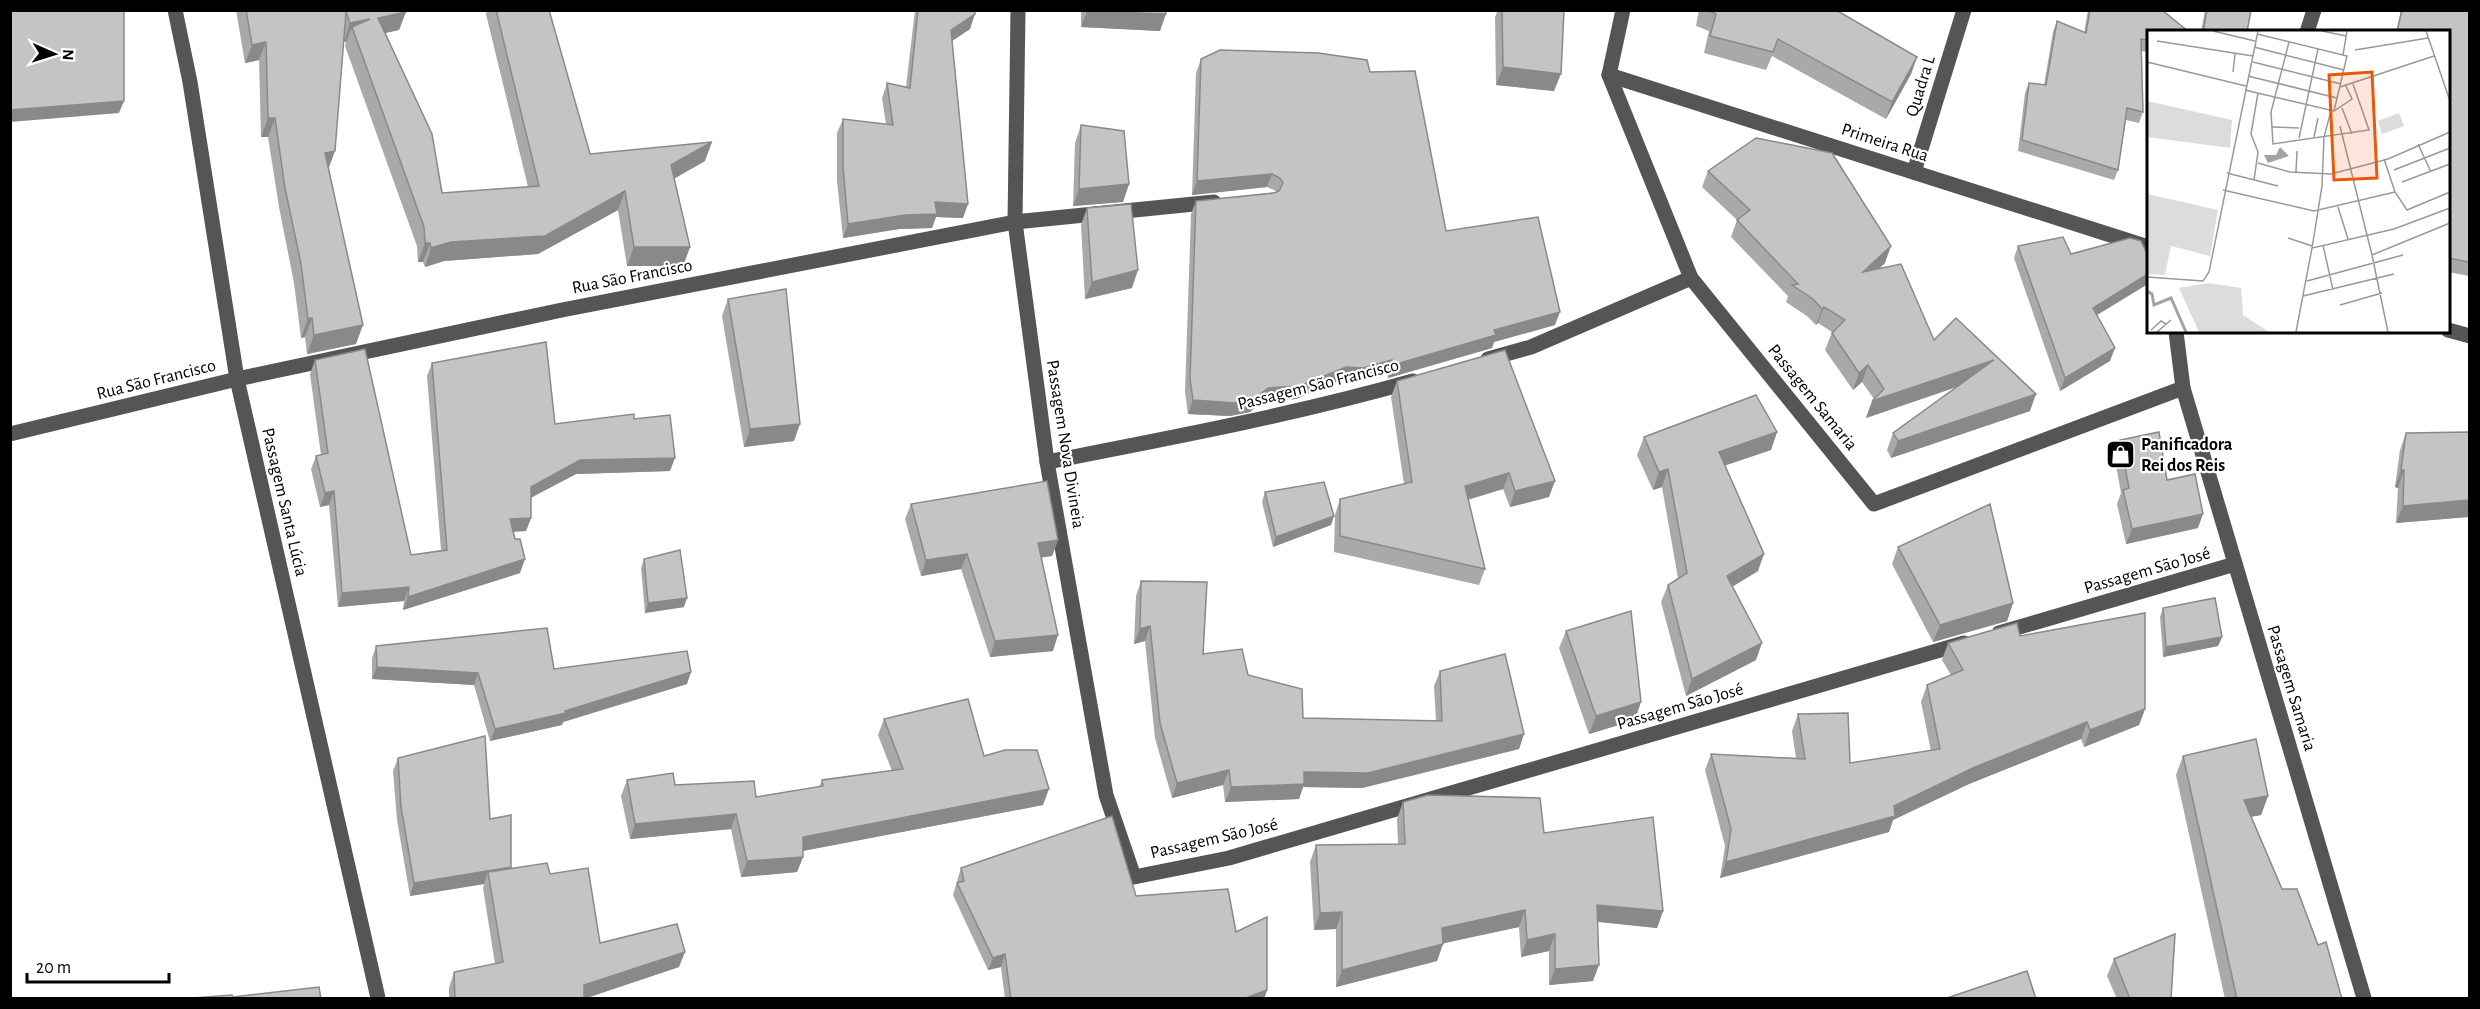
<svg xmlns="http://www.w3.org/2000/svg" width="2480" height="1009" font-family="'Alegreya Sans',sans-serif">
  <rect width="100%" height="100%" fill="#fff"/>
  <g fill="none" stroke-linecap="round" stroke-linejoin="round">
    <g stroke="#555" stroke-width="15">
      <polyline points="175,10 190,82 237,379 378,998"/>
      <polyline points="1018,10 1015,222 1047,462 1106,795 1134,877 1229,858 1964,643"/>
      <polyline points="1623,10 1609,75 1691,278 1874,504 2183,388"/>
      <polyline points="2307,32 2314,10"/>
      <polyline points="1609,75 2148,247"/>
      <polyline points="1914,172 1964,10"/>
      <polyline points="2448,330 2470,336"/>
      <polyline points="2176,332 2183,388 2364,998"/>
      <polyline points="1488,359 1531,347 1691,278"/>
      <polyline points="10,434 237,379 562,310 1015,222 1214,202"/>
      <path d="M1047 462C1170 438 1293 415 1413 381"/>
      <polyline points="1999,633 2235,564"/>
    </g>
  </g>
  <g fill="#a9a9a9">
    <polygon points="236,10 406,10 399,30 385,33 442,193 528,187 486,14 487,10 549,10 590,154 705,161 674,178 690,247 683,266 627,266 618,210 538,254 444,261 425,267 423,262 418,262 417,246 345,46 346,42 344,42 328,170 356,344 307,354 305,337 301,338 294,283 279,207 268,137 261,137 259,60 245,63"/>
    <polygon points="915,10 975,10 970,29 952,41 963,218 936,217 932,228 899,229 843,238 837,181 837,133 843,119 886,124 882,98 887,83 906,87"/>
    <polygon points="1081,10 1165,10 1160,31 1081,27"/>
    <polygon points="1498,10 1564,10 1554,91 1496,85 1495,17"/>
    <polygon points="1699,10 1836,10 1917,57 1911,74 1886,119 1772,56 1766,70 1704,53 1709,31 1696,26"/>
    <polygon points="2088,10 2162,10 2148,32 2148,52 2141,51 2143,112 2139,123 2126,120 2118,170 2114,180 2018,151 2025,93 2029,83 2044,85 2053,32 2057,21 2084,33"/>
    <polygon points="2205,10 2251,10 2247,32 2201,32"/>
    <polygon points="2401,10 2469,10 2469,276 2448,272 2448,32 2396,32"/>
    <polygon points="1201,59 1370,72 1446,231 1555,325 1494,342 1492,348 1388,378 1387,373 1358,382 1341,380 1296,399 1263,401 1250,412 1230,416 1188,414 1185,392 1191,214 1196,201 1276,192 1276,191 1267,187 1192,195 1196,73"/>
    <polygon points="1081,125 1129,184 1123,202 1073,206 1075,143"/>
    <polygon points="1708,171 1885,263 1879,269 1934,340 2030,411 1891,458 1887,450 1893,433 1957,387 1866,418 1874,399 1862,382 1853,390 1825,350 1832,332 1818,323 1816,325 1807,316 1786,302 1788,296 1731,237 1737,220 1702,187"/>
    <polygon points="1087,208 1132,288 1085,299 1081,225"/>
    <polygon points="2018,246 2097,315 2110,361 2060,391 2014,258"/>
    <polygon points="728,299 794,441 744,447 722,316"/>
    <polygon points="315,360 411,555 441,550 427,376 432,363 555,424 634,419 670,471 576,474 531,498 531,518 526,531 513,532 520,573 403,610 404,601 338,607 329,505 320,507 311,469 316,456 321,455 310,374"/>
    <polygon points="1397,381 1549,497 1510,507 1503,489 1468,500 1485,569 1479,585 1334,552 1335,515 1340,499 1404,484 1391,397"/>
    <polygon points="1777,432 1771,450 1725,465 1758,571 1732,587 1756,660 1686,696 1661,602 1668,585 1678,578 1662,487 1653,490 1637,455 1644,437"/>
    <polygon points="2406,433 2468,517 2396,523 2398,488 2395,487 2400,450"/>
    <polygon points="2120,440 2167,480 2198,528 2126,544 2117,504 2121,493 2114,454"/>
    <polygon points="1265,492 1334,516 1331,525 1273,547 1262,502"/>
    <polygon points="911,504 1058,540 1052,556 1041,557 1053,651 990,657 961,569 921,576 905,519"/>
    <polygon points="1898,547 2013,603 2007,621 1933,642 1892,564"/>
    <polygon points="644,559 684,607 645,613 641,568"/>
    <polygon points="1141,581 1203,654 1248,675 1303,718 1436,721 1434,686 1440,671 1524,734 1519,749 1362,788 1303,787 1299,799 1225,802 1223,785 1172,798 1155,738 1145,641 1134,644 1136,596"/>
    <polygon points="2163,608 2222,637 2218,646 2163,657 2160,617"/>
    <polygon points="1566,631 1635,720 1589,734 1559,648"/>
    <polygon points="2020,636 2145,709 2139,725 2084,747 2081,739 1969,784 1893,820 1889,832 1720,878 1725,846 1705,770 1711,754 1796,758 1792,731 1798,714 1850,763 1931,751 1921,702 1927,685 1951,675 1942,660 1948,643"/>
    <polygon points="376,646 554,669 687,684 563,722 562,725 490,741 474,685 372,679 372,658"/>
    <polygon points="884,719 984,756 1043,805 803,851 803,857 797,872 741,877 731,829 630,839 621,796 627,780 675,785 756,797 819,787 822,780 892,771 878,735"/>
    <polygon points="2183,756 2268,796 2261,815 2251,817 2282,889 2318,945 2342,999 2225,999 2176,775"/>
    <polygon points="398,758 490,819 511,867 510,869 550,874 600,943 679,967 584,999 449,999 449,988 454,972 495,964 483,888 484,884 410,896 397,820 393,771"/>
    <polygon points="1403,802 1544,833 1663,911 1657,928 1598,922 1593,981 1549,985 1549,951 1521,957 1519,927 1443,943 1437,961 1336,987 1336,929 1314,930 1310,862 1316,845 1398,844 1397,819"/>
    <polygon points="961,868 1136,896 1236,932 1267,990 1264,999 1005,999 1001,967 988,970 953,895"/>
    <polygon points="2114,959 2171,999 2117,999 2107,976"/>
  </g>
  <g fill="#898989">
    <polygon points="1087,11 1166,14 1160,31 1081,27"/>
    <polygon points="406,12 399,30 371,36 378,18"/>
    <polygon points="975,14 970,29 946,45 951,30"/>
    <polygon points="370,19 352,27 346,42 344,42 350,23"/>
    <polygon points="266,42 259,60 245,63 252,45"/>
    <polygon points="1917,57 1911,74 1886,119 1892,102"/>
    <polygon points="1503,67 1561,74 1554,91 1496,85"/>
    <polygon points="124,101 119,113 10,122 10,110"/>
    <polygon points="268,118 275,118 268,137 261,137"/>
    <polygon points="712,142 705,161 665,184 671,165"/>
    <polygon points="335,151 328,170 325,153"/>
    <polygon points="1272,174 1267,187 1192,195 1197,181"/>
    <polygon points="1129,184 1123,202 1073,206 1079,189"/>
    <polygon points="625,191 618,210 538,254 444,261 425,267 431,248"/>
    <polygon points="935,202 968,204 963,218 936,217 932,228 899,229 843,238 848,224"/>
    <polygon points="425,243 430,243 423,262 418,262"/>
    <polygon points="1891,246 1885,263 1857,288 1863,272"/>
    <polygon points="634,247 690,247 683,266 627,266"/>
    <polygon points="1138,270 1132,288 1085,299 1092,282"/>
    <polygon points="2148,274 2148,284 2089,320 2093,308"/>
    <polygon points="1824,307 1818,323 1816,325 1822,309"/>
    <polygon points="1560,312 1555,325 1494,342 1492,348 1388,378 1393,365 1494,330"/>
    <polygon points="312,318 305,337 301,338 308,319"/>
    <polygon points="363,325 356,344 307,354 314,335"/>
    <polygon points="2115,348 2110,361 2060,391 2065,378"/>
    <polygon points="1392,360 1387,373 1358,382 1341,380 1296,399 1263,401 1250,412 1230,416 1188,414 1193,400 1268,388 1346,367"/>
    <polygon points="1994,360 1988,376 1866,418 1872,401"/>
    <polygon points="1868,365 1862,382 1853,390 1859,373"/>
    <polygon points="2036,394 2030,411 1891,458 1898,441"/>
    <polygon points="800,424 794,441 744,447 750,429"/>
    <polygon points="1777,432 1771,450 1712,470 1719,452"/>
    <polygon points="675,458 670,471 576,474 526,500 531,487 580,460"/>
    <polygon points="1668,469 1662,487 1653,490 1659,472"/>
    <polygon points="2401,470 2404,470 2398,488 2395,487"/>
    <polygon points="1509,473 1503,489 1459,502 1465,486"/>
    <polygon points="1555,481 1549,497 1510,507 1515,491"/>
    <polygon points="334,491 329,505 320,507 325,493"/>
    <polygon points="2469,500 2469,513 2468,517 2396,523 2403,506"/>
    <polygon points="2203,514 2198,528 2126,544 2132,529"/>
    <polygon points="1334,516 1331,525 1273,547 1276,537"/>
    <polygon points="531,518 526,531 505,532 510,519"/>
    <polygon points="1058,540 1052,556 1033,559 1038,543"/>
    <polygon points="967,554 961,569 921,576 926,560"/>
    <polygon points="1764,554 1758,571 1720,594 1727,576"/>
    <polygon points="525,559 520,573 403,610 408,597"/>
    <polygon points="409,587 404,601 338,607 342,593"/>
    <polygon points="687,598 684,607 645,613 648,603"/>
    <polygon points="2013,603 2007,621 1933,642 1940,625"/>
    <polygon points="1150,626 1145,641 1134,644 1140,629"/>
    <polygon points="1058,635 1053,651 990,657 995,641"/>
    <polygon points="2222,637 2218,646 2163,657 2166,647"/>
    <polygon points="1762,643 1756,660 1686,696 1692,679"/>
    <polygon points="377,667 478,673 474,685 372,679"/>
    <polygon points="691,672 687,684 563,722 562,725 490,741 495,729 565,711"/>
    <polygon points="1641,702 1635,720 1589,734 1596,716"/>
    <polygon points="2145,709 2139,725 2084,747 2090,730"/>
    <polygon points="2087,722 2081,739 1969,784 1893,820 1889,832 1720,878 1726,862 1894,806 1975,767"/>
    <polygon points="1524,734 1519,749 1362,788 1303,787 1299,799 1225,802 1231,787 1304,772"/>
    <polygon points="1229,770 1223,785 1172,798 1177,783"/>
    <polygon points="1049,789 1043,805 797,852 803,837"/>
    <polygon points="2268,796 2261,815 2236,819 2244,800"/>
    <polygon points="736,814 731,829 630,839 635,824"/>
    <polygon points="803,857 797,872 741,877 747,861"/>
    <polygon points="511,867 506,880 488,872 484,884 410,896 414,883"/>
    <polygon points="1597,905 1663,911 1657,928 1591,921"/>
    <polygon points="1525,910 1519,927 1436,945 1442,928"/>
    <polygon points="1342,912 1336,929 1314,930 1320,913"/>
    <polygon points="1555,934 1549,951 1521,957 1527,940"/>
    <polygon points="1443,944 1437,961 1336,987 1342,970"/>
    <polygon points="685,952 679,967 583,999 584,985"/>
    <polygon points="1005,954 1001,967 988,970 993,958"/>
    <polygon points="1599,965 1593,981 1549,985 1555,969"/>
    <polygon points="1267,990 1264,999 1243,999"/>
  </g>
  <g fill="#c4c4c4" stroke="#898989" stroke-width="1.5">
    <polygon points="10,10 124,10 124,101 10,110"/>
    <polygon points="246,10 406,10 406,12 378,18 432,134 442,193 539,186 496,10 549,10 590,154 712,142 671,165 690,247 634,247 625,191 545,236 451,242 431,248 430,243 425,243 424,227 352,27 370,19 350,23 346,12 335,151 325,153 363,325 314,335 312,318 308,319 301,264 285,188 275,118 268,118 266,42 252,45"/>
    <polygon points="918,10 975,10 975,14 951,30 968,204 935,202 937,214 905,215 848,224 843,167 843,119 893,125 887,83 910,88"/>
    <polygon points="1165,10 1166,14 1087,11 1087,10"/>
    <polygon points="1502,10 1564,10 1561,74 1503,67"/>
    <polygon points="1707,10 1836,10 1917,57 1892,102 1778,39 1773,52 1710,36 1716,14"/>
    <polygon points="2090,10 2162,10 2189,32 2148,32 2148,40 2141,39 2143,112 2127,108 2118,170 2022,140 2029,83 2046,85 2057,21 2086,33"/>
    <polygon points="2207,10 2251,10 2247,32 2203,32"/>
    <polygon points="2402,10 2469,10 2469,262 2448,258 2448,32 2397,32"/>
    <polygon points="1220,50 1318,53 1367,60 1370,72 1415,71 1446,231 1538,217 1560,312 1494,330 1496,335 1393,365 1392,360 1363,368 1346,367 1300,386 1268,388 1255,398 1235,403 1193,400 1190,379 1196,201 1274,193 1279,191 1283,183 1280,178 1272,174 1197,181 1201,59"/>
    <polygon points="1081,125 1124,131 1129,184 1079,189"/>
    <polygon points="1756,138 1832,153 1891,246 1863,272 1901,264 1934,340 1956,318 2036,394 1898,441 1893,433 1994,360 1872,401 1884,389 1868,365 1859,373 1832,333 1845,320 1824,307 1822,309 1813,299 1792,285 1798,284 1737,220 1750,210 1708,171"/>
    <polygon points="1131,204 1138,270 1092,282 1087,208"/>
    <polygon points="2063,237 2071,254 2130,238 2141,241 2148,256 2148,274 2093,308 2115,348 2065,378 2018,246"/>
    <polygon points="786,289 800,424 750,429 728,299"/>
    <polygon points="546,342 555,424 634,414 634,419 670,415 675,458 580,460 531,487 531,518 510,519 515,539 520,539 525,559 408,597 409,587 342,593 334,491 325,493 316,456 328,453 315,360 365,349 411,555 447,550 432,363"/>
    <polygon points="1505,350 1555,481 1515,491 1509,473 1465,486 1485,569 1340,536 1340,499 1412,482 1397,381"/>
    <polygon points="1756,395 1777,432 1719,452 1764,554 1727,576 1762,643 1692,679 1668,585 1687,573 1668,469 1659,472 1644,437"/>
    <polygon points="2159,432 2167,480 2195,474 2203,514 2132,529 2123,490 2129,488 2120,440"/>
    <polygon points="2469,432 2469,500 2403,506 2404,470 2401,470 2406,433"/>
    <polygon points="1047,481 1058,540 1038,543 1058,635 995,641 967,554 926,560 911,504"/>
    <polygon points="1324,482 1334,516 1276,537 1265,492"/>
    <polygon points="1990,504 2013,603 1940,625 1898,547"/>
    <polygon points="680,550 687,598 648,603 644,559"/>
    <polygon points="1141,581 1207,582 1203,654 1242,649 1248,675 1302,689 1303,718 1442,721 1440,671 1505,654 1524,734 1368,773 1304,772 1304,784 1231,787 1229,770 1177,783 1160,723 1150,626 1140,629"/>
    <polygon points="2215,598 2222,637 2166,647 2163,608"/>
    <polygon points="1631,611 1641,702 1596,716 1566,631"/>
    <polygon points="2145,613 2145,709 2090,730 2087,722 1975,767 1894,806 1895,816 1726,862 1731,829 1711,754 1805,759 1798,714 1848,713 1850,763 1940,749 1927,685 1963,670 1948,643 2017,623 2020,636"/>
    <polygon points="547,628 554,669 687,651 691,672 565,711 566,713 495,729 478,673 377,667 376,646"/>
    <polygon points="968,699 984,756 1005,750 1037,750 1049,789 803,837 803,857 747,861 736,814 635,824 627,780 673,773 675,785 754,781 756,797 823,786 822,780 903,769 884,719"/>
    <polygon points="485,736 490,819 511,815 511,867 414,883 401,807 398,758"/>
    <polygon points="2256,739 2268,796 2244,800 2282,889 2297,889 2318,945 2326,942 2342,999 2237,999 2183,756"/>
    <polygon points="1428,795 1540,798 1544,833 1653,817 1663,911 1597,905 1599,965 1555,969 1555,934 1527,940 1525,910 1442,928 1443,944 1342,970 1342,912 1320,913 1316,845 1405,844 1403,802"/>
    <polygon points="1112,816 1136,896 1228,889 1236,932 1267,917 1267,990 1243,999 1011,999 1005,954 993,958 957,883 964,881 961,868"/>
    <polygon points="547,863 550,874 588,868 600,943 677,924 685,952 584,985 584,999 455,999 454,972 503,962 488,872"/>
    <polygon points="2175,934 2171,999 2130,999 2114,959"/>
    <polygon points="2027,971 2036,999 1944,999"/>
    <polygon points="319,987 321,999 180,999 232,995 233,997"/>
  </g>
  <defs>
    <symbol id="shop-square" viewBox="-11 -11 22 22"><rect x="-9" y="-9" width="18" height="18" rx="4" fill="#000" stroke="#fff"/><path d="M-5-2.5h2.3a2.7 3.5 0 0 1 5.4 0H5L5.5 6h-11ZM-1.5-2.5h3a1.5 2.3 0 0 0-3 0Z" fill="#fff"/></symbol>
  </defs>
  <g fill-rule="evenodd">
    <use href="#shop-square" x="2104" y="438" width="33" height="33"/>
  </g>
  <g text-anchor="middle" stroke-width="4.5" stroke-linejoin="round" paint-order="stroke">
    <g font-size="18" fill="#000" stroke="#fff">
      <text transform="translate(1920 86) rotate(-73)" y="6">Quadra L</text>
      <text transform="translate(1885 142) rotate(18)" y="6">Primeira Rua</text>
      <text transform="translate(632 276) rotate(-11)" y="6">Rua São Francisco</text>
      <text transform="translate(156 379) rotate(-14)" y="6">Rua São Francisco</text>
      <text transform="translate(1318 384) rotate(-14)" y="6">Passagem São Francisco</text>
      <text transform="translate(1813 397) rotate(51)" y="6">Passagem Samaria</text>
      <text transform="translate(1066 444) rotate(81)" y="6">Passagem Nova Divineia</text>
      <text transform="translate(285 502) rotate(77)" y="6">Passagem Santa Lúcia</text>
      <text transform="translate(2147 570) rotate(-16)" y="6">Passagem São José</text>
      <text transform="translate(2292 688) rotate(73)" y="6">Passagem Samaria</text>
      <text transform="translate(1680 706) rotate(-16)" y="6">Passagem São José</text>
      <text transform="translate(1214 838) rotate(-13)" y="6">Passagem São José</text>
    </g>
    <g font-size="18" font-weight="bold" fill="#000" stroke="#fff" text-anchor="start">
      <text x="2141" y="450">Panificadora<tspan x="2141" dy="21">Rei dos Reis</tspan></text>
    </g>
  </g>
  <g transform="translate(2147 30)">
    <rect width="303" height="303" fill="#fff"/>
    <path d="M0 71 85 90 83 118 0 107ZM252 83 257 96 235 104 231 91ZM0 164 71 180 63 226 24 216 18 245 0 244ZM61 253 94 258 96 285 122 302H52L32 258Z" fill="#dcdcdc"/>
    <path d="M133 117 142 126 121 133 117 125H129Z" fill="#a3a3a3"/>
    <path fill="none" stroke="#a3a3a3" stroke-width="3" d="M0 261 5 264 7 275 24 268 39 302"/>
    <path fill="none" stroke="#999" stroke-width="1.5" d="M66 1 108 11M175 1 199 6M279 1 303 71M110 4 200 26 187 81M10 11 106 26M142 12 124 82 126 114 222 100 206 54M107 17 197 40M208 20 281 8M196 25 200 1M0 32 99 56M106 32 194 54M86 42 88 24M101 46 190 68M193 57 287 26M98 60 187 81 205 69 199 56M195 78 205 104M193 96 220 205M124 97 152 98M167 107 171 88M152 108 171 19M271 114 284 142M237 129 248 162 260 180 303 162M111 133 143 142 184 144 241 129 303 102M247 140 303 118M149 142 150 121M80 143 131 156M107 150 111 122 104 104 111 63M255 152 303 134M76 160 167 181 248 162M191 177 201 209M220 205 225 225 303 193M141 208 165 216M176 215 186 260M165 218 175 156 177 107 184 81M225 225 241 302M0 247 56 251 62 242 111 1M160 251 256 225M156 266 247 244M193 275 235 263M4 300 14 291 19 294M10 302 24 290M149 302 165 218 247 199 303 178"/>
    <path fill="#e8590c" fill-opacity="0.15" stroke="#e8590c" stroke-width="3" d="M225 42 230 148 187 150 182 45Z"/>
    <rect width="303" height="303" fill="none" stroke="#000" stroke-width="3"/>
  </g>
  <rect width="2480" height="1009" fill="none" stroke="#000000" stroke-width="24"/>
  <g transform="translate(54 54) rotate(93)" stroke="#ffffff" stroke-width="4.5" paint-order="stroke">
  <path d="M0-4.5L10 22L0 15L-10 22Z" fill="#000000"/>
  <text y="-9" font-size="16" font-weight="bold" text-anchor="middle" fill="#000000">N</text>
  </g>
  <path d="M27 973v9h142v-9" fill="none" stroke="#000000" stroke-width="3"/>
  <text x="36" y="973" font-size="18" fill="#000000" stroke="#ffffff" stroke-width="4.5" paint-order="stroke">20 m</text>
</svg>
